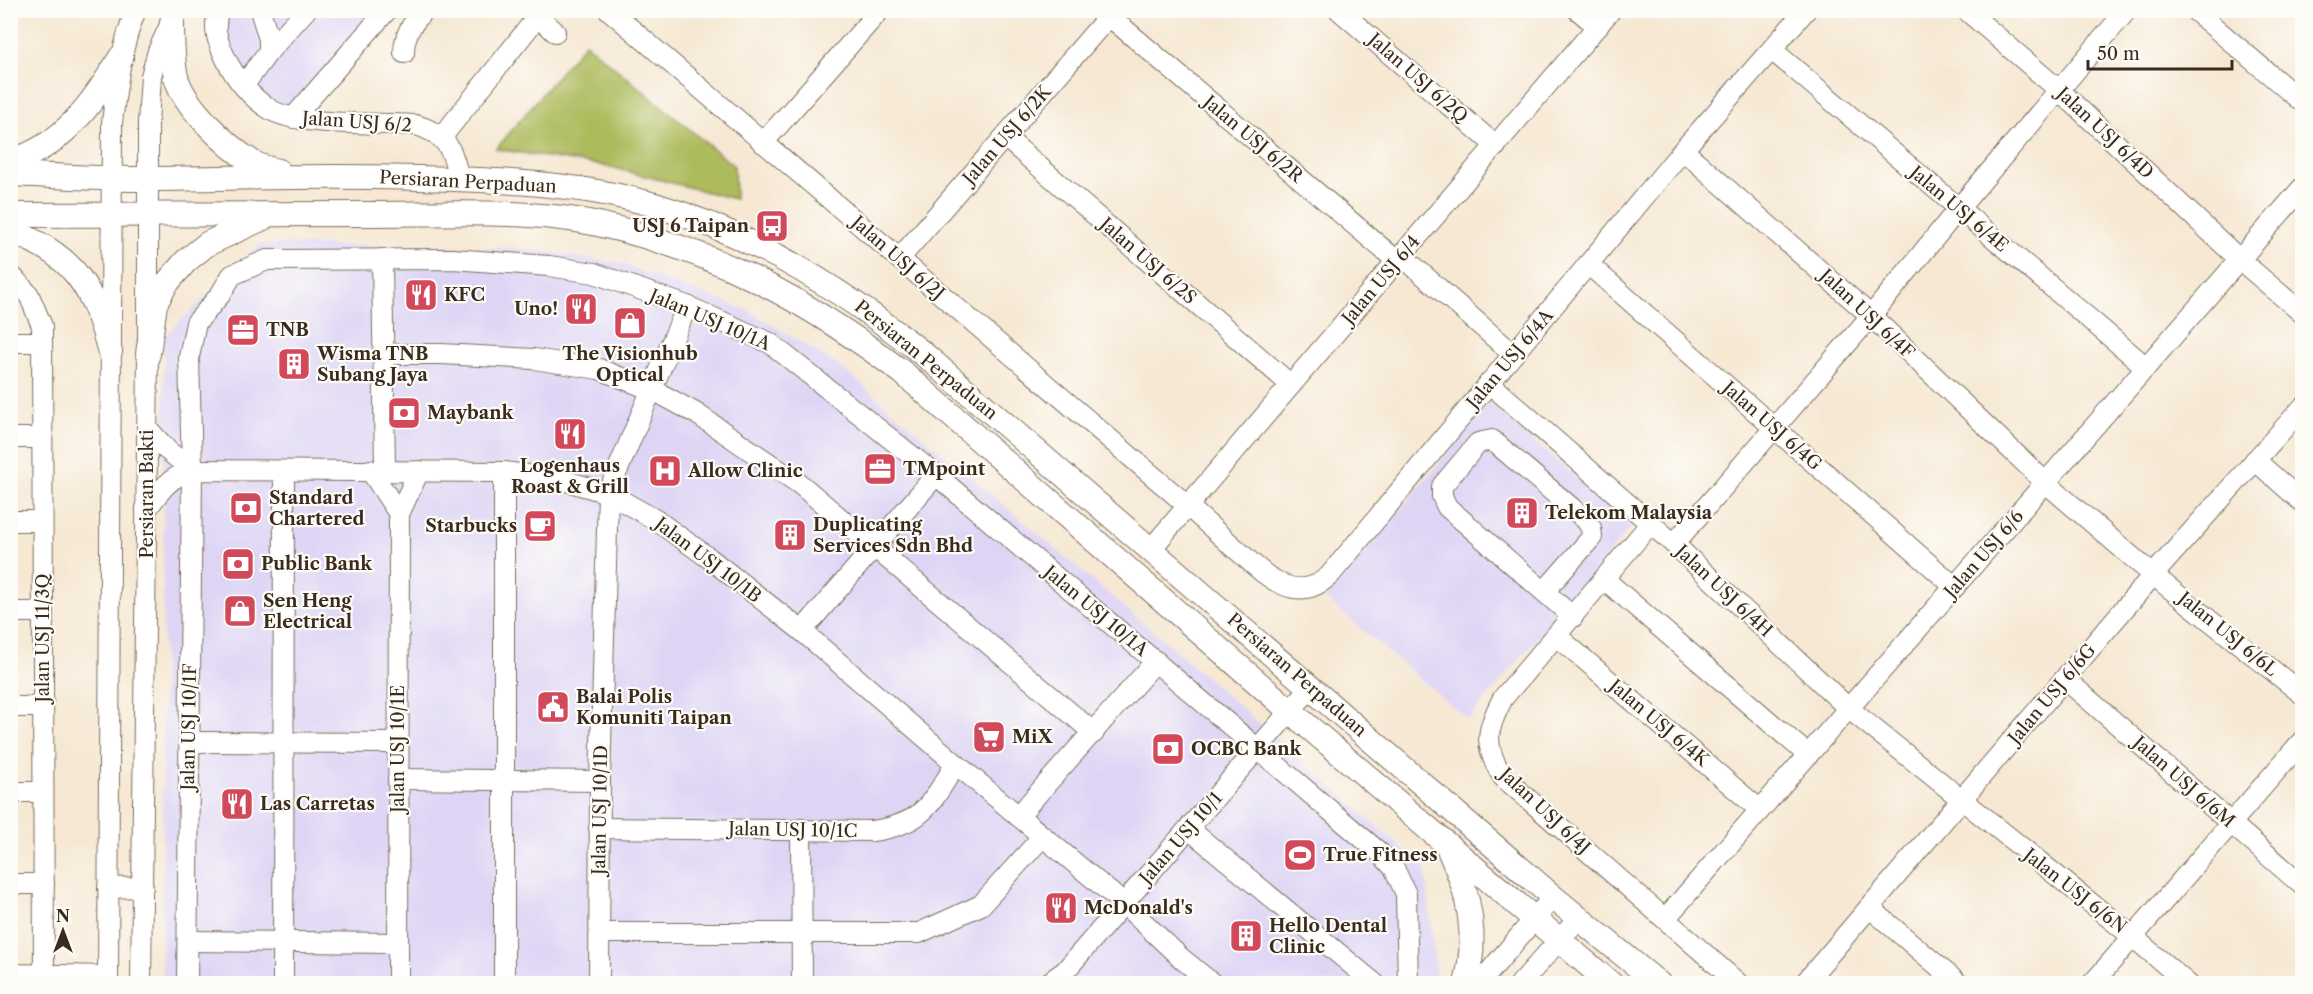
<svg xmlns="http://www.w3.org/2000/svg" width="2313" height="994" font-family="'Libre Caslon Text',serif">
  <rect width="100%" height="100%" fill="#fdfcf7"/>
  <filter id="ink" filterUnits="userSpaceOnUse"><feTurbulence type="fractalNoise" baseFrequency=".0167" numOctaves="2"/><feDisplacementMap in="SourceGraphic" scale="12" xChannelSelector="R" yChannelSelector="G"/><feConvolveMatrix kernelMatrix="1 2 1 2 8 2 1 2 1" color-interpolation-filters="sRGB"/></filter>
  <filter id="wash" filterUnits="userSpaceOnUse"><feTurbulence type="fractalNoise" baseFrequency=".008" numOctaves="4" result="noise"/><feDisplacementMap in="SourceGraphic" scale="24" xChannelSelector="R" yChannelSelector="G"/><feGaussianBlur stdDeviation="1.35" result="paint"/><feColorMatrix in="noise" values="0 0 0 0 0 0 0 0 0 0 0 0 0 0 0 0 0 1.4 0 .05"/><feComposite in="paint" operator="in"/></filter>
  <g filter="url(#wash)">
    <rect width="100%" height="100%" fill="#f6e8d3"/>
    <g fill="#ded5f5">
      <polygon points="224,11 381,11 294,112 273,103 250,84 229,54 223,30"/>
      <polygon points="259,244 515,248 616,262 750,311 842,368 1177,652 1425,868 1437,982 162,984 164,337"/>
      <polygon points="1490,403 1632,526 1468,720 1325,598"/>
    </g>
    <polygon fill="#aebb5d" stroke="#74723e" stroke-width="1.5" points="585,43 734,166 735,199 606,166 496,149"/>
  </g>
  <g filter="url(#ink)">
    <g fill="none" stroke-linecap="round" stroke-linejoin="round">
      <defs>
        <g id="minor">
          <path d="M219 10C212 28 218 43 226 59 235 78 252 99 271 110 301 127 379 122 416 125 447 134 453 150 459 179"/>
          <polyline points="260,10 269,39 269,51"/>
          <polyline points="532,10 555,32"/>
          <path d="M609 10 1188 506C1204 521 1220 535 1236 549 1263 573 1295 608 1330 575L1683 150 1806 10"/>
          <polyline points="1339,10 1496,146"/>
          <polyline points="1578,10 1598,27"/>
          <polyline points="1966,10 2059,90 2240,260 2302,313"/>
          <polyline points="2194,10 2302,102"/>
          <polyline points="1109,16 1397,261"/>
          <polyline points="1772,50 2146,367"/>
          <path d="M404 53C404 34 412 24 424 10"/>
          <polyline points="244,85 269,51 306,10"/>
          <polyline points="293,118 387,10"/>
          <polyline points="1005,137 1291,385"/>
          <polyline points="441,138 538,16"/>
          <polyline points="763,143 880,10"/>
          <polyline points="1683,150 1871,316 2046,483 2153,575 2302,694"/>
          <polyline points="1402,256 1513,354"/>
          <polyline points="382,259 385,470"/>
          <polyline points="899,259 1114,10"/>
          <polyline points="1588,264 1955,587"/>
          <polyline points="10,274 29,295 42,326 44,984"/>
          <polyline points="10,342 42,342"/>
          <polyline points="383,354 441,354 534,359 599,369 657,392 697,414 801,485 1094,733"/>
          <polyline points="1489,383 1674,544 1848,708 2133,937 2188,984"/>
          <polyline points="147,428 167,450 192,470"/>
          <polyline points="10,438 42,438"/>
          <polyline points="2255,460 2302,502"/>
          <polyline points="370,470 399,514"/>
          <polyline points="504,472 504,984"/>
          <path d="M146 510C160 491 169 477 192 470L504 472 559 479 608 493 656 520 709 558 802 631 956 764 1124 904 1181 958 1213 984"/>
          <polyline points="10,521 42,521"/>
          <path d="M1651 523 1503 698C1486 730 1483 746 1503 777L1739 984"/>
          <polyline points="1674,544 1871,316 1959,208 2127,10"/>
          <polyline points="1151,549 1611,10"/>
          <polyline points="1604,579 1808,755"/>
          <polyline points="1544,592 1592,537 1591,528 1586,520 1492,440 1478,443 1442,486 1442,496 1447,507 1573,617"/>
          <polyline points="10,612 43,612"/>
          <polyline points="802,631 936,475"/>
          <polyline points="1557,636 1760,810"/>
          <polyline points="2065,679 2302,885"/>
          <polyline points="10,707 43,707"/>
          <polyline points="189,742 397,743"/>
          <polyline points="398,779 600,781"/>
          <polyline points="10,792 43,792"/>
          <polyline points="1018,816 1156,661"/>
          <path d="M599 828 872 831C924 824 930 804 956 764"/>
          <polyline points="801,829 802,984"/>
          <polyline points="1189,829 1375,984"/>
          <polyline points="10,884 44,884"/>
          <polyline points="108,888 143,887"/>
          <polyline points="1870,908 1959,984"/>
          <polyline points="1665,919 2302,188"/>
          <polyline points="600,933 919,933 981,905 1043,836"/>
          <polyline points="188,941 397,943"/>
          <polyline points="10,974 108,976"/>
          <path d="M108 984 112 122C117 84 121 46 136 10"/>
          <polyline points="141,984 148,354 148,123 151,76 158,51 177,10"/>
          <polyline points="187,984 192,470 189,357 196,323 220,295 232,275 267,260 453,259 549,266 594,273 687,306 770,343 936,475 1380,853 1394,868 1406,894 1408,984"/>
          <polyline points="283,984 284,471"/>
          <polyline points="398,984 399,514 419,471"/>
          <polyline points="599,984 600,781 608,493 687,306"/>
          <polyline points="1047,984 1065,971 1311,687"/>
          <polyline points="1479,984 1553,897"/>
          <polyline points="1520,984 1579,918"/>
          <polyline points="1804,984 2153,575 2302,408"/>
          <polyline points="2092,984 2302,741"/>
        </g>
        <g id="major">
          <path d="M172 22C172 40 172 59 176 77 184 106 226 146 252 162 260 167 269 169 278 171"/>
          <path d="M10 161C62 148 95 100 121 57"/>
          <path d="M10 174C57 176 104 179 150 179 240 178 330 175 420 178 500 180 581 183 658 206 757 236 846 292 926 356L1553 897 1659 984"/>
          <path d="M10 215C132 215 253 214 374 214 444 214 530 209 598 224 717 251 805 299 902 372L1290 711 1611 984"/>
          <path d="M10 231C76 255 93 289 110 352"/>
          <polyline points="148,354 155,304 166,284 186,261 207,244 263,218"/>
          <path d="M1450 852C1470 895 1478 937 1466 984"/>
        </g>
      </defs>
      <use href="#minor" stroke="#7c6c5d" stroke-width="22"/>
      <use href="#major" stroke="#7c6c5d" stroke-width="26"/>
      <use href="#minor" stroke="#fff" stroke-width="20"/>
      <use href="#major" stroke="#fff" stroke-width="24"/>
    </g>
  </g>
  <defs>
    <symbol id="bus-square" viewBox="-11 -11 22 22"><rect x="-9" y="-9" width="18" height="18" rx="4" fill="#d1495b" stroke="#fdfcf7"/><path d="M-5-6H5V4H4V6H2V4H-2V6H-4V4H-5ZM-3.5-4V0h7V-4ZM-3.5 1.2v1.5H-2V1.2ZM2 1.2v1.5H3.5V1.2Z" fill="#fff"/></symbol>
    <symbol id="restaurant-square" viewBox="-11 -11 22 22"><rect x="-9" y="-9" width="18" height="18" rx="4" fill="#d1495b" stroke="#fdfcf7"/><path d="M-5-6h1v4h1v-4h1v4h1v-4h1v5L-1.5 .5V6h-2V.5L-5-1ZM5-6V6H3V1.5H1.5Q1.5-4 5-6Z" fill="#fff"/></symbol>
    <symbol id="shop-square" viewBox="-11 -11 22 22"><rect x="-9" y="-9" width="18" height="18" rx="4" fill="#d1495b" stroke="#fdfcf7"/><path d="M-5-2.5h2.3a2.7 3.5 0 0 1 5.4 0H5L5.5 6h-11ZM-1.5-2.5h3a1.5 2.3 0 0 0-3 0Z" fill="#fff"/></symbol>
    <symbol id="office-square" viewBox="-11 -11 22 22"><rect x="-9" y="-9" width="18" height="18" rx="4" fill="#d1495b" stroke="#fdfcf7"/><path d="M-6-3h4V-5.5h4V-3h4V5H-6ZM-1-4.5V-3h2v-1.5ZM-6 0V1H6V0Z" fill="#fff"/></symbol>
    <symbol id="building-square" viewBox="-11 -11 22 22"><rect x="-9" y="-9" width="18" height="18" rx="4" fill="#d1495b" stroke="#fdfcf7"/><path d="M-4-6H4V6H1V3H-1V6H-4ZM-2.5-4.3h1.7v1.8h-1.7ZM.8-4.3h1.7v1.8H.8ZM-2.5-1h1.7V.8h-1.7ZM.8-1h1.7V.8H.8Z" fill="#fff"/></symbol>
    <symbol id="bank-square" viewBox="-11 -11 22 22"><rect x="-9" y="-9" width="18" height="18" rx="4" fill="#d1495b" stroke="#fdfcf7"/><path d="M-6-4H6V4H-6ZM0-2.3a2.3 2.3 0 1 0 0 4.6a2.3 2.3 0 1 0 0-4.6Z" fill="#fff"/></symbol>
    <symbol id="hospital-square" viewBox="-11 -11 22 22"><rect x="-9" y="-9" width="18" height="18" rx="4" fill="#d1495b" stroke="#fdfcf7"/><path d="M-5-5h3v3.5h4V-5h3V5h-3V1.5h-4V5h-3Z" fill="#fff"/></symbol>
    <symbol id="cafe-square" viewBox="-11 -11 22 22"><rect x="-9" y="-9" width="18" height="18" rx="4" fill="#d1495b" stroke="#fdfcf7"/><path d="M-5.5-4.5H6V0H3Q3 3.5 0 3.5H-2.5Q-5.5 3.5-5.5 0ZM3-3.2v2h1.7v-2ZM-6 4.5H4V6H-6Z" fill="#fff"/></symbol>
    <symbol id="civic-square" viewBox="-11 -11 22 22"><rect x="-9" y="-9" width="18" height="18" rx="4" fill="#d1495b" stroke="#fdfcf7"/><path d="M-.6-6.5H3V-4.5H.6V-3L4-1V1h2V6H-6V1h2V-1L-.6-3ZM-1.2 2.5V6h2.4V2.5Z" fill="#fff"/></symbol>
    <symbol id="supermarket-square" viewBox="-11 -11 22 22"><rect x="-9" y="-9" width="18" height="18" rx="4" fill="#d1495b" stroke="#fdfcf7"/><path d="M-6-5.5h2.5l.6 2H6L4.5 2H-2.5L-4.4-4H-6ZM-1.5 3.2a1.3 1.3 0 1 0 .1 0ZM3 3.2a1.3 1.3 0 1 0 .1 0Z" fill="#fff"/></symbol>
    <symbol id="stadium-square" viewBox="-11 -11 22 22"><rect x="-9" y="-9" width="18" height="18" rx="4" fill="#d1495b" stroke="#fdfcf7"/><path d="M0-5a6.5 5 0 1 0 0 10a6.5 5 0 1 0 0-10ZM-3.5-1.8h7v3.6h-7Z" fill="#fff"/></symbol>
  </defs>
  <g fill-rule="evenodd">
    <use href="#bus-square" x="753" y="207" width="38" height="38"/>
    <use href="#restaurant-square" x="402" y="276" width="38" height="38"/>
    <use href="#restaurant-square" x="562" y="290" width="38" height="38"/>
    <use href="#shop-square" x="611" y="304" width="38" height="38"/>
    <use href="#office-square" x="224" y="311" width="38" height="38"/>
    <use href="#building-square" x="275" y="345" width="38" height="38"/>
    <use href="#bank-square" x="385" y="394" width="38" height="38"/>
    <use href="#restaurant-square" x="551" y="415" width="38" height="38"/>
    <use href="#office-square" x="861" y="450" width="38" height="38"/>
    <use href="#hospital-square" x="646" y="452" width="38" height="38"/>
    <use href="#bank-square" x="227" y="489" width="38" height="38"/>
    <use href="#building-square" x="1503" y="494" width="38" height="38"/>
    <use href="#cafe-square" x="521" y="507" width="38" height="38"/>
    <use href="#building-square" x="771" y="516" width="38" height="38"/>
    <use href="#bank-square" x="219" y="545" width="38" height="38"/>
    <use href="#shop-square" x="221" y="592" width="38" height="38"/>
    <use href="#civic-square" x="534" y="688" width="38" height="38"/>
    <use href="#supermarket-square" x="970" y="718" width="38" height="38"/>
    <use href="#bank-square" x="1149" y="730" width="38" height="38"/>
    <use href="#restaurant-square" x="218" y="785" width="38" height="38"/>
    <use href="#stadium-square" x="1281" y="836" width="38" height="38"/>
    <use href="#restaurant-square" x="1042" y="889" width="38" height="38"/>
    <use href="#building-square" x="1227" y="917" width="38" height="38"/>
  </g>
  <g text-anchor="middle" stroke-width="4.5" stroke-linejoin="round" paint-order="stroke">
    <g font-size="18" fill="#3b2a1e" stroke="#fdfcf7">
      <text transform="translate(1418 78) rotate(41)" y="6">Jalan USJ 6/2Q</text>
      <text transform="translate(357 122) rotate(4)" y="6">Jalan USJ 6/2</text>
      <text transform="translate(2105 133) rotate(43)" y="6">Jalan USJ 6/4D</text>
      <text transform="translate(1007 135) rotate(-49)" y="6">Jalan USJ 6/2K</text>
      <text transform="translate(1253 139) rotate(40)" y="6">Jalan USJ 6/2R</text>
      <text transform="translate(468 182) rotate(3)" y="6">Persiaran Perpaduan</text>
      <text transform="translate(1959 209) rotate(40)" y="6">Jalan USJ 6/4E</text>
      <text transform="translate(898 258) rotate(41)" y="6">Jalan USJ 6/2J</text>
      <text transform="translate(1148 261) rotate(41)" y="6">Jalan USJ 6/2S</text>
      <text transform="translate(1381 280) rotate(-50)" y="6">Jalan USJ 6/4</text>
      <text transform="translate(1867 314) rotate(43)" y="6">Jalan USJ 6/4F</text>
      <text transform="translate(710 320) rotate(23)" y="6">Jalan USJ 10/1A</text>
      <text transform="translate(1510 359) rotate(-50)" y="6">Jalan USJ 6/4A</text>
      <text transform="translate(926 360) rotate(39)" y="6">Persiaran Perpaduan</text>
      <text transform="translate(1772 426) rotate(41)" y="6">Jalan USJ 6/4G</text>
      <text transform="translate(147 494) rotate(-90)" y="6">Persiaran Bakti</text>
      <text transform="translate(1984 554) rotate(-49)" y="6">Jalan USJ 6/6</text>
      <text transform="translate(708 560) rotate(37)" y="6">Jalan USJ 10/1B</text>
      <text transform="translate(1724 591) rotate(43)" y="6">Jalan USJ 6/4H</text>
      <text transform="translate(1096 611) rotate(40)" y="6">Jalan USJ 10/1A</text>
      <text transform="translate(2228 634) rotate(39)" y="6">Jalan USJ 6/6L</text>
      <text transform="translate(43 638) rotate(-90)" y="6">Jalan USJ 11/3Q</text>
      <text transform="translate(1297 675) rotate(41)" y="6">Persiaran Perpaduan</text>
      <text transform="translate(2052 694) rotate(-50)" y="6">Jalan USJ 6/6G</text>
      <text transform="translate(1659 723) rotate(40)" y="6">Jalan USJ 6/4K</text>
      <text transform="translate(189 727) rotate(-89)" y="6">Jalan USJ 10/1F</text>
      <text transform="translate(398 749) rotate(-90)" y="6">Jalan USJ 10/1E</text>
      <text transform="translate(2184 782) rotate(41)" y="6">Jalan USJ 6/6M</text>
      <text transform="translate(600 810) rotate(-89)" y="6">Jalan USJ 10/1D</text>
      <text transform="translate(1545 811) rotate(43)" y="6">Jalan USJ 6/4J</text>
      <text transform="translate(793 830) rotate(1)" y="6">Jalan USJ 10/1C</text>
      <text transform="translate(1181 838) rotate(-49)" y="6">Jalan USJ 10/1</text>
      <text transform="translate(2075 891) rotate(38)" y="6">Jalan USJ 6/6N</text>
    </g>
    <g font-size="18" font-weight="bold" fill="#3b2a1e" stroke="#fdfcf7" text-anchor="start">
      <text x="749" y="232" text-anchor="end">USJ 6 Taipan</text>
      <text x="444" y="301">KFC</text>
      <text x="558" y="315" text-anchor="end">Uno!</text>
      <text x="266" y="336">TNB</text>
      <text x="317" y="360">Wisma TNB<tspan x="317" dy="21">Subang Jaya</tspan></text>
      <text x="630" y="360" text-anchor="middle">The Visionhub<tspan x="630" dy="21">Optical</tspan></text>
      <text x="427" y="419">Maybank</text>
      <text x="570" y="472" text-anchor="middle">Logenhaus<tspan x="570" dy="21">Roast &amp; Grill</tspan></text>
      <text x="903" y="475">TMpoint</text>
      <text x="688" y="477">Allow Clinic</text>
      <text x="269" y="504">Standard<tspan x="269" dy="21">Chartered</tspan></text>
      <text x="1545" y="519">Telekom Malaysia</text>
      <text x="813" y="531">Duplicating<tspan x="813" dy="21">Services Sdn Bhd</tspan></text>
      <text x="517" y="532" text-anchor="end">Starbucks</text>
      <text x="261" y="570">Public Bank</text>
      <text x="263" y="607">Sen Heng<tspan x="263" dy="21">Electrical</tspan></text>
      <text x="576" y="703">Balai Polis<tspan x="576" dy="21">Komuniti Taipan</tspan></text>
      <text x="1012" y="743">MiX</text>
      <text x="1191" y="755">OCBC Bank</text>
      <text x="260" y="810">Las Carretas</text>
      <text x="1323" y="861">True Fitness</text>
      <text x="1084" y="914">McDonald's</text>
      <text x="1269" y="932">Hello Dental<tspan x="1269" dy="21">Clinic</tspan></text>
    </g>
  </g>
  <rect width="2313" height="994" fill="none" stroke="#fdfcf7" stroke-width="36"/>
  <g transform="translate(63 931)" stroke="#fdfcf7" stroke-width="4.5" paint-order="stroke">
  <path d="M0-4.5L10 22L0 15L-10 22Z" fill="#3b2a1e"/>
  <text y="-9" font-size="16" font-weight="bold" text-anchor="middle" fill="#3b2a1e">N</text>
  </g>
  <path d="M2088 60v9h144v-9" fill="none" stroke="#3b2a1e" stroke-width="3"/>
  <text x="2097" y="60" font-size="18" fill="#3b2a1e" stroke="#fdfcf7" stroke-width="4.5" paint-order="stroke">50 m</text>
</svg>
